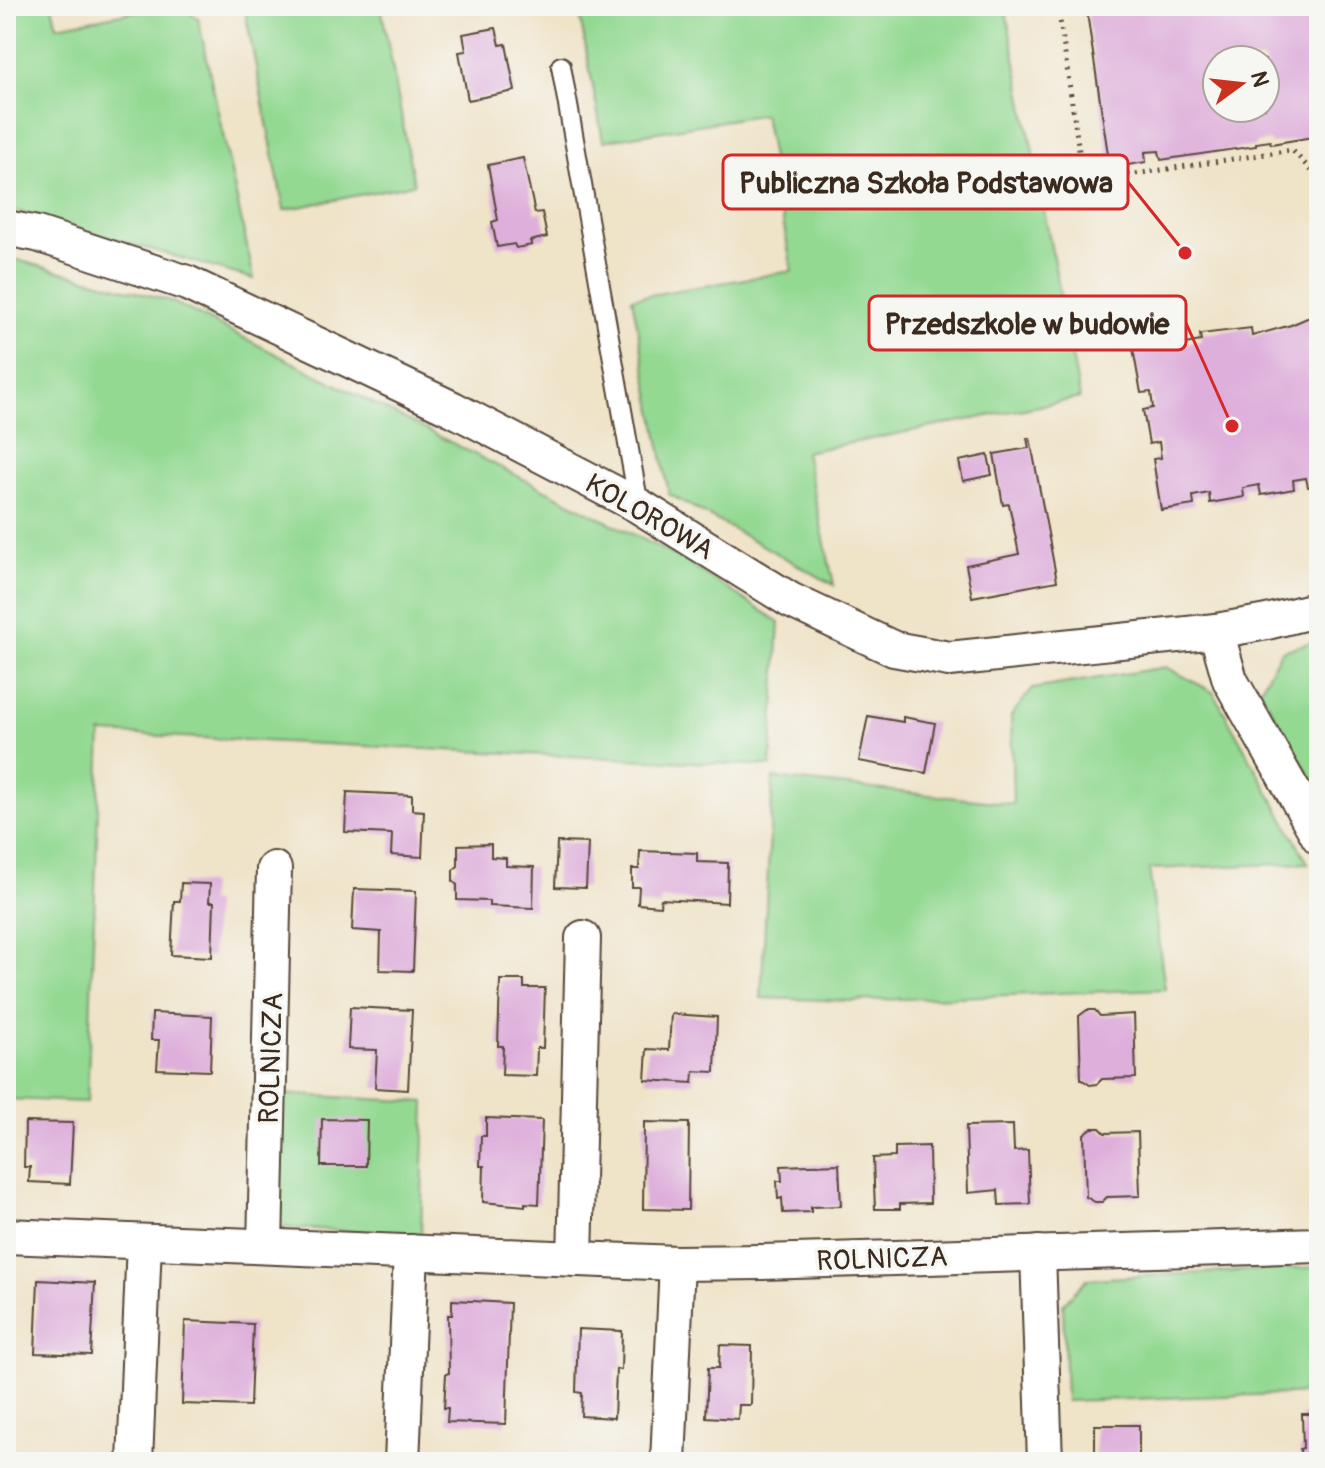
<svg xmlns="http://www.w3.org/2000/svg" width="1325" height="1468" font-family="Pangolin,sans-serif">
  <rect width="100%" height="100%" fill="#f6f6f2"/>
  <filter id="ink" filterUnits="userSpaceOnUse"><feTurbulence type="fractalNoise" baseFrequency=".0125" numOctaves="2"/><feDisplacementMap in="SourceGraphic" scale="16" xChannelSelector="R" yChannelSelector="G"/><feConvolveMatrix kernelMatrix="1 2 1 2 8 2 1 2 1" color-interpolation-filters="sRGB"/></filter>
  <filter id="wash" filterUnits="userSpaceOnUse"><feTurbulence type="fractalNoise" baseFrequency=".006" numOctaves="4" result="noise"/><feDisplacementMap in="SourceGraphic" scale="32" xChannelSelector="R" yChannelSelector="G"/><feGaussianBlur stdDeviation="1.8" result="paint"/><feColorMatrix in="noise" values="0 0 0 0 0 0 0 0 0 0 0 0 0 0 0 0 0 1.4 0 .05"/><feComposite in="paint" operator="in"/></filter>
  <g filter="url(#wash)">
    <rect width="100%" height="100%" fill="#efe3c8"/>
    <g fill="#93d992" stroke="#678258" stroke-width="2">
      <polygon points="6,6 52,6 57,26 165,6 180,6 198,18 254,279 6,208"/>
      <polygon points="244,6 381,6 414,184 284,210"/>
      <polygon points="578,6 1005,6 1080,398 805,452 834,585 669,494 632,298 792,271 764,114 603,141"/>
      <polygon points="6,257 171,301 680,558 779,622 771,766 101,733 87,1102 6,1099"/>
      <polygon points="1319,640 1319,789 1317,789 1260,689 1281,651"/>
      <polygon points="1166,667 1213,692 1308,863 1149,869 1165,989 852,1001 761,998 773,778 1013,804 1011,716 1032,689"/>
      <polygon points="280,1094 425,1102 421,1235 278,1227"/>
      <polygon points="1319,1267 1319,1393 1066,1401 1063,1304 1087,1279"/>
    </g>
    <g id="blocks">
      <g fill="#deafdb" fill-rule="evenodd">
        <path d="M1086 6H1319V136L1271 144 1270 141 1256 143V146L1161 160 1159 151 1145 152 1146 162 1110 168ZM1217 60H1265V108H1217Z"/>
        <polygon points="496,28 500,45 506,44 515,91 468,100 459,52 466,51 463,34"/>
        <polygon points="523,158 535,213 542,212 547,237 530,241 532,245 516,248 514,244 497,247 492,222 498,220 488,165"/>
        <polygon points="1319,313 1319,486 1308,487 1306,478 1293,480 1294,489 1261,495 1259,485 1243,488 1244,497 1210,503 1209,493 1193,496 1194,505 1161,510 1153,459 1161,458 1159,442 1149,444 1143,410 1153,408 1151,392 1141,393 1132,343 1183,334 1185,344 1201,341 1200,334 1251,328 1252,336 1291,325"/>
        <polygon points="1027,438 1030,438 1057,581 972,597 966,565 1019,554 1009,504 1003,505 994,454 1029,448"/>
        <polygon points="988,455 992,475 963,481 959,461"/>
        <polygon points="868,716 903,722 903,717 935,723 926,773 859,761"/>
        <polygon points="347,792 412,795 412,810 424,811 422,857 391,855 392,834 345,832"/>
        <polygon points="557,842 588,843 586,888 555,887"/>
        <polygon points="491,844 491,857 506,858 506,866 534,867 533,908 489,906 489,901 457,900 457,885 453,881 453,870 458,866 458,845"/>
        <polygon points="640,851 697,853 697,862 728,863 727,903 661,899 660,906 638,904 639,887 632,887 632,869 639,869"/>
        <polygon points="181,883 210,884 209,902 214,902 212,957 171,955 174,901 180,901"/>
        <polygon points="354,889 416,891 413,971 380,970 381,932 352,930"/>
        <polygon points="500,980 524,980 524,988 545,988 543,1048 537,1048 536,1076 502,1075 503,1046 498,1046"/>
        <polygon points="350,1007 412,1010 408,1090 375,1088 377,1050 348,1049"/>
        <polygon points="1087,1010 1095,1010 1100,1016 1134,1014 1136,1078 1102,1079 1097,1084 1090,1085 1081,1079 1079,1016"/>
        <polygon points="152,1013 212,1016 210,1071 157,1069 159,1040 151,1040"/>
        <polygon points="671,1014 717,1017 715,1072 694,1071 693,1083 645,1080 647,1049 669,1050"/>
        <polygon points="486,1118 542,1120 539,1204 525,1203 525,1206 483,1202 484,1166 480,1166 481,1136 486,1136"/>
        <polygon points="322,1119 367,1120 366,1166 321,1166"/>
        <polygon points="25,1122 73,1123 70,1184 29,1182 30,1167 24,1167"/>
        <polygon points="644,1122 689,1123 688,1210 643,1209"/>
        <polygon points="1013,1125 1014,1151 1028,1150 1030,1204 999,1205 998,1190 968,1193 966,1126"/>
        <polygon points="1092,1128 1100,1128 1105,1133 1138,1132 1140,1196 1107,1197 1102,1202 1095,1202 1086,1197 1084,1134"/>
        <polygon points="929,1146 930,1203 900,1204 900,1209 875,1209 873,1158 895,1157 895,1147"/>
        <polygon points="839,1164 841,1206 811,1207 811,1212 783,1213 782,1198 778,1199 777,1181 782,1181 781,1166"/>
        <polygon points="38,1280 95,1283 91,1355 35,1353"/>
        <polygon points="452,1300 510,1303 506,1424 447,1422 448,1408 444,1408 446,1374 449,1373 448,1315 452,1315"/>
        <polygon points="185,1321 253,1324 250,1406 182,1404"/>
        <polygon points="578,1329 622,1331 621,1370 616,1369 614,1418 581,1416 582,1393 576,1392"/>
        <polygon points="720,1345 752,1346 751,1405 739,1405 738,1419 706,1417 708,1368 719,1368"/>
        <polygon points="1302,1414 1319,1414 1319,1462 1300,1462 1300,1449 1303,1448"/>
        <rect x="1095" y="1425" width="44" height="37"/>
      </g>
    </g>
  </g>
  <g filter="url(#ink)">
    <use href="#blocks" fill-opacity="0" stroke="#564638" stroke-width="2"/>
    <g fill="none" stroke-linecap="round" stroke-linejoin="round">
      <defs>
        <polyline id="service" points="561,66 639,506"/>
        <g id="minor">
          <polyline points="6,228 37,234 187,283 453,409 639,506 790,600 894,649 949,659 1216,631 1267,622 1319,609"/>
          <polyline points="1216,631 1230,680 1319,837"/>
          <polyline points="6,1236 677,1263 762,1262 1319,1245"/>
          <polyline points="265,1246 274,869"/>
          <polyline points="1038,1253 1045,1462"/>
          <polyline points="575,1259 583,938"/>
          <polyline points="135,1462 144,1242"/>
          <polyline points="402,1462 411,1252"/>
          <polyline points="668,1462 677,1263"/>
        </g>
      </defs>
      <use href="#service" stroke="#564638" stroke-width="22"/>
      <use href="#minor" stroke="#564638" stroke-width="38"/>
      <polyline stroke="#564638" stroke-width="5" stroke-dasharray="2 6" stroke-linecap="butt" points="1058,6 1081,165 1088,178 1096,180 1292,150 1319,179"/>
      <use href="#service" stroke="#fff" stroke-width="18"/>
      <use href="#minor" stroke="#fff" stroke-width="34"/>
    </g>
  </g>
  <g text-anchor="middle" stroke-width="7" stroke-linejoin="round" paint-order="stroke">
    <g font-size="28" fill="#3b2a1e" stroke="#f6f6f2">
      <text transform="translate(650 516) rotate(30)" y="10">KOLOROWA</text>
      <text transform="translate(270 1058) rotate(-88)" y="10">ROLNICZA</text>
      <text transform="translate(882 1258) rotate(-2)" y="10">ROLNICZA</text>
    </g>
  </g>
  <path fill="none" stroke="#d62828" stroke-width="3" d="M1185 253L1128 182M1232 426L1186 323"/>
  <g fill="#d62828" stroke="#f6f6f2" stroke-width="3">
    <circle cx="1185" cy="253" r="8"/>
    <circle cx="1232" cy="426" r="8"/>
  </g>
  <g fill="#f6f6f2" stroke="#d62828" stroke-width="3">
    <rect x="723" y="155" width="405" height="54" rx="8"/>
    <rect x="869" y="296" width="317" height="54" rx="8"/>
  </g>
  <g font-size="30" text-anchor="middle" font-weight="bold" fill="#3b2a1e">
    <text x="926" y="193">Publiczna Szkoła Podstawowa</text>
    <text x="1027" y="334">Przedszkole w budowie</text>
  </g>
  <rect width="1325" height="1468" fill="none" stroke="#f6f6f2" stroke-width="32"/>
  <g transform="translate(1241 84) rotate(75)"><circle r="38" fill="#f6f6f2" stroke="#aba49d" stroke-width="2"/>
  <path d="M0-6L14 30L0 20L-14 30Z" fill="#c8321e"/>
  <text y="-12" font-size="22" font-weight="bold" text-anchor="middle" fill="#3b2a1e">N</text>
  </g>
</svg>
